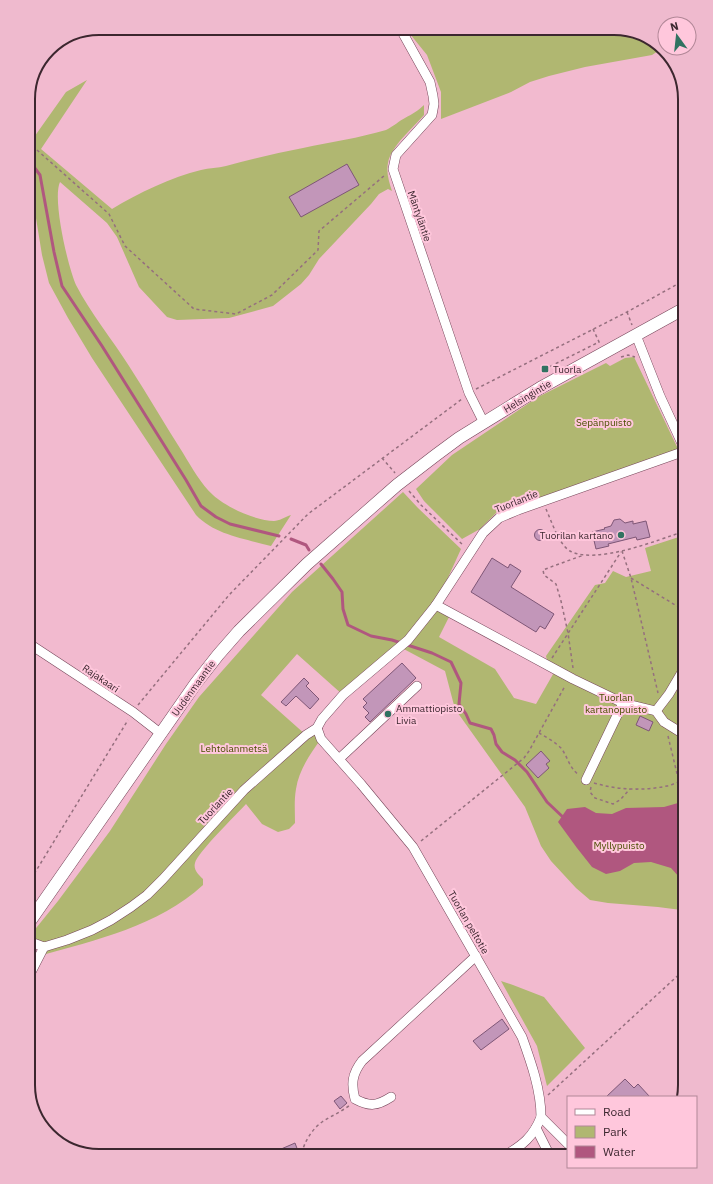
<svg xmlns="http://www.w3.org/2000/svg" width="713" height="1184" font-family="'IBM Plex Sans',sans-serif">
  <rect width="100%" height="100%" fill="#f2bacf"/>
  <g fill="#b0b771">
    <polygon points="407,28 619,28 654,40 661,49 652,55 585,67 549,76 530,82 511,92 441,119 441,92 427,55 406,29"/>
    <path d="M87 80 41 149 112 209C138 193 172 177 201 170 209 168 218 168 226 166 251 159 277 153 303 148 331 142 359 138 386 130 394 126 399 121 405 118 412 114 418 111 424 105V115C413 128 391 146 388 163 386 172 389 182 392 191L388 189 379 194 371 204 319 259 309 275 301 284 273 306 229 318 177 320 167 317 139 287 117 237 107 223 60 182C52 199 68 267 76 285 91 314 112 339 129 366 148 395 165 425 183 453 192 468 201 484 213 495 226 507 256 521 274 521 279 521 285 517 291 515L271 546C246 539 215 535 196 515L92 358 68 318 49 283 42 255 35 212 28 188V136L32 140 66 92Z"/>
    <polygon points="634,357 679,451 542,498 517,500 500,509 480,529 462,539 424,501 416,489 452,455 538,397 606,363 610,366 625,358"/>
    <path d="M403 492 418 508 461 549 436 604 451 613 439 637 495 669 514 698 536 704 556 669 548 665 546 656 595 585 605 583 613 571 626 577 651 571 645 548 685 535V913L681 910 658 907 608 903 590 900 576 888 551 861 541 846 525 807 455 709 445 671 400 647 343 695 297 654 261 695 306 735 317 728 321 739C310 754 299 770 296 789 294 800 295 812 295 823L289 829 278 832 262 824 246 804C237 814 197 853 195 863 193 870 199 875 203 879V885C158 926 96 940 39 956L44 947 28 938 58 901 110 831 166 744 199 697 292 592Z"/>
    <polygon points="501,981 513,985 544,997 585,1048 547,1086 537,1046"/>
  </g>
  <polygon fill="#b0577f" points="678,803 685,805 685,880 680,878 671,868 651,862 634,863 620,871 606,874 592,867 577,848 558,822 567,809 585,807 596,813 612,814 626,808 664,807"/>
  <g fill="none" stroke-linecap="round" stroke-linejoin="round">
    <g stroke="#b0577f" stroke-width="3">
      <polyline points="28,159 40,175 54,252 62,286 102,346 186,480 201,506 216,517 230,524 279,536"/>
      <polyline points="291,539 306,545 309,550"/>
      <polyline points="321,564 333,579 342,592 343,609 348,625 371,636 392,640 432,653 451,662 461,683 459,704 466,714 470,723 491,729 494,735 496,744 502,752 515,760 527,772 547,802 565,819"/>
    </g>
  </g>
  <g fill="#c296b9" stroke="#7e5676">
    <polygon points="347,164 359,185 301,217 289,197"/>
    <polygon points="620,519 625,523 633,521 633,524 646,521 650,537 637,540 636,537 608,544 609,546 596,549 592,532 605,529 604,528 611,526 614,520"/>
    <circle cx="540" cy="535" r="5.5"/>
    <polygon points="492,558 508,568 510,564 521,571 511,587 554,614 545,629 540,626 536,632 471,592"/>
    <polygon points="402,663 416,678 370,722 365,717 369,713 363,707 367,703 363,699"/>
    <polygon points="304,678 309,683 306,686 319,699 310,709 296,696 286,706 281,702"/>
    <polygon points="640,716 653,722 649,731 636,725"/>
    <polygon points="541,751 550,761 546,764 549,768 538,778 526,765"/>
    <polygon points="502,1019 509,1029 481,1050 473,1041"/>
    <polygon points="625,1079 634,1088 638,1084 650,1097 606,1097"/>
    <polygon points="341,1096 347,1103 340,1109 334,1101"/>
    <polygon points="295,1143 298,1151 285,1156 265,1156"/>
  </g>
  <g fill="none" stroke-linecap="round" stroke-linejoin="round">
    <defs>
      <g id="minor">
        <polyline points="400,28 430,82 433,96 434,104 432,115 396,155 393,169 469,393 484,423"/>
        <polyline points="636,335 660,396 685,450"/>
        <polyline points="436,605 573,679 623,703 656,711 669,694 685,667"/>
        <polyline points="28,643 133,712 160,733"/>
        <polyline points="656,711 664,722 685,735"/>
        <path d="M317 728 321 739 361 784 413 847 522 1037C531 1062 541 1090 541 1117L568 1144"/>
        <polyline points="339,759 417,686"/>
        <polyline points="586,780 623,703"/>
        <polyline points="28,941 44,947 67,940 92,930 111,920 131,907 147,895 163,879 244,790 306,735 317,728 322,719 343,695 408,640 436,605 483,533 499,518 518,510 685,451"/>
        <polyline points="28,978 44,947"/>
        <path d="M391 1097C377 1106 370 1107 355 1099 351 1084 352 1074 362 1061L476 956"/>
        <polyline points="536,1128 549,1154"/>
        <path d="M504 1156C523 1145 533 1137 541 1117"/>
      </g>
      <polyline id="major" points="28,924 196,683 218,655 239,631 307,564 397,485 436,455 459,438 540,388 685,308"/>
    </defs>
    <use href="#minor" stroke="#76465a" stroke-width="10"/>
    <use href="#major" stroke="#76465a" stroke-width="13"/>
    <g stroke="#956f7e" stroke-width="1.5" stroke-dasharray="3 3" stroke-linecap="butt">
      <polyline points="28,142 109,214 125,246 194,309 236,314 272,295 318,250 319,231 385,175"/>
      <polyline points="627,312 632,325"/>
      <polyline points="593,329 600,344"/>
      <polyline points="621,357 628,355 635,357"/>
      <polyline points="545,369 599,342"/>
      <polyline points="476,389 627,312 685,280"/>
      <polyline points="382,458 395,473"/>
      <polyline points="409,491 421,505 464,546"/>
      <path d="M546 509C551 520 559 545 570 551 596 565 658 540 685 531"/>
      <polyline points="622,551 631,578 658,693"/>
      <polyline points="631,578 685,611"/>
      <polyline points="552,658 621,552"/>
      <polyline points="573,668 568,633 561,601 556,584 544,575 543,570 556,565 584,555"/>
      <polyline points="138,705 229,595 308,514 462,399"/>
      <path d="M539 733C546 737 555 742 561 748 568 757 569 768 579 775"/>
      <polyline points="668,736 679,782"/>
      <path d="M594 783C618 790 643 791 667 786 673 785 678 781 685 781"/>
      <polyline points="591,787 590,792 595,798 613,804 620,800 630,789"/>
      <polyline points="421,841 524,758 529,751 565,686"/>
      <polyline points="28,884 128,720"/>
      <polyline points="548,1095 685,969"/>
      <path d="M302 1153C304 1142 313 1128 322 1122 331 1116 341 1112 350 1105"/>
    </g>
    <use href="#minor" stroke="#fff" stroke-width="9"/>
    <use href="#major" stroke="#fff" stroke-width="12"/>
  </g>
  <g fill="#317261" stroke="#ffc7dc" stroke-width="1.5">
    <rect x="541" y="365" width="8" height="8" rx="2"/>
    <circle cx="621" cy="535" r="4"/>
    <circle cx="388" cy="714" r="4"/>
  </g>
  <g text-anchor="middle" stroke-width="4" stroke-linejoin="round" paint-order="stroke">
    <g font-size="10" fill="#3c272f" stroke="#ffc7dc">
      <text transform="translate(420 216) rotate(71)" y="4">Mäntyläntie</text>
      <text transform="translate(527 396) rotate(-31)" y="4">Helsingintie</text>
      <text transform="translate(516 501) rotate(-22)" y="4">Tuorlantie</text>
      <text transform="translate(101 678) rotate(34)" y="4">Rajakaari</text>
      <text transform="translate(193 688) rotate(-54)" y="4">Uudenmaantie</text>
      <text transform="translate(215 806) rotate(-47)" y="4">Tuorlantie</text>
      <text transform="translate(469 922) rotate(60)" y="4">Tuorlan peltotie</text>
    </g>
    <g font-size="10" fill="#3c272f" stroke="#ffc7dc" text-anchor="start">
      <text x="553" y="373">Tuorla</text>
      <text x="613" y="539" text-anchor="end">Tuorilan kartano</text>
      <text x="396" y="712">Ammattiopisto<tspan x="396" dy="12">Livia</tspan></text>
    </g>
    <g font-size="10" fill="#4a4f00" stroke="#ffc7dc">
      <text x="604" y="426">Sepänpuisto</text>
      <text x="616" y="701">Tuorlan<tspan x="616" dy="12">kartanopuisto</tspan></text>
      <text x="234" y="752">Lehtolanmetsä</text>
      <text x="619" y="849">Myllypuisto</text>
    </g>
  </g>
  <path d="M0 0H713V1184H0ZM99 35H614A64 64 0 0 1 678 99V1085A64 64 0 0 1 614 1149H99A64 64 0 0 1 35 1085V99A64 64 0 0 1 99 35Z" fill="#efbace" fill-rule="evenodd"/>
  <path fill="none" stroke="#3c272f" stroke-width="2" d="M99 35H614A64 64 0 0 1 678 99V1085A64 64 0 0 1 614 1149H99A64 64 0 0 1 35 1085V99A64 64 0 0 1 99 35Z"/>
  <rect x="567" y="1096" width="130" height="72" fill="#ffc7dc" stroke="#b18797"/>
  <rect x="575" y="1109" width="20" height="6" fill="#ffffff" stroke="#b18797"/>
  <text x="603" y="1116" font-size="12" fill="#3c272f">Road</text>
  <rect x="575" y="1126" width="20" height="12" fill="#b0b771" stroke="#b18797"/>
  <text x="603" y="1136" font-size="12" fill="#3c272f">Park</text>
  <rect x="575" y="1146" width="20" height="12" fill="#b0577f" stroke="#b18797"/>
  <text x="603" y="1156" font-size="12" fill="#3c272f">Water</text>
  <g transform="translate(677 36) rotate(345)"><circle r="19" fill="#ffc7dc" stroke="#b18797"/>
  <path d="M0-3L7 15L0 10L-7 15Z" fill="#317261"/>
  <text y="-6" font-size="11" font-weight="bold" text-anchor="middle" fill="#3c272f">N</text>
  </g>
</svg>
